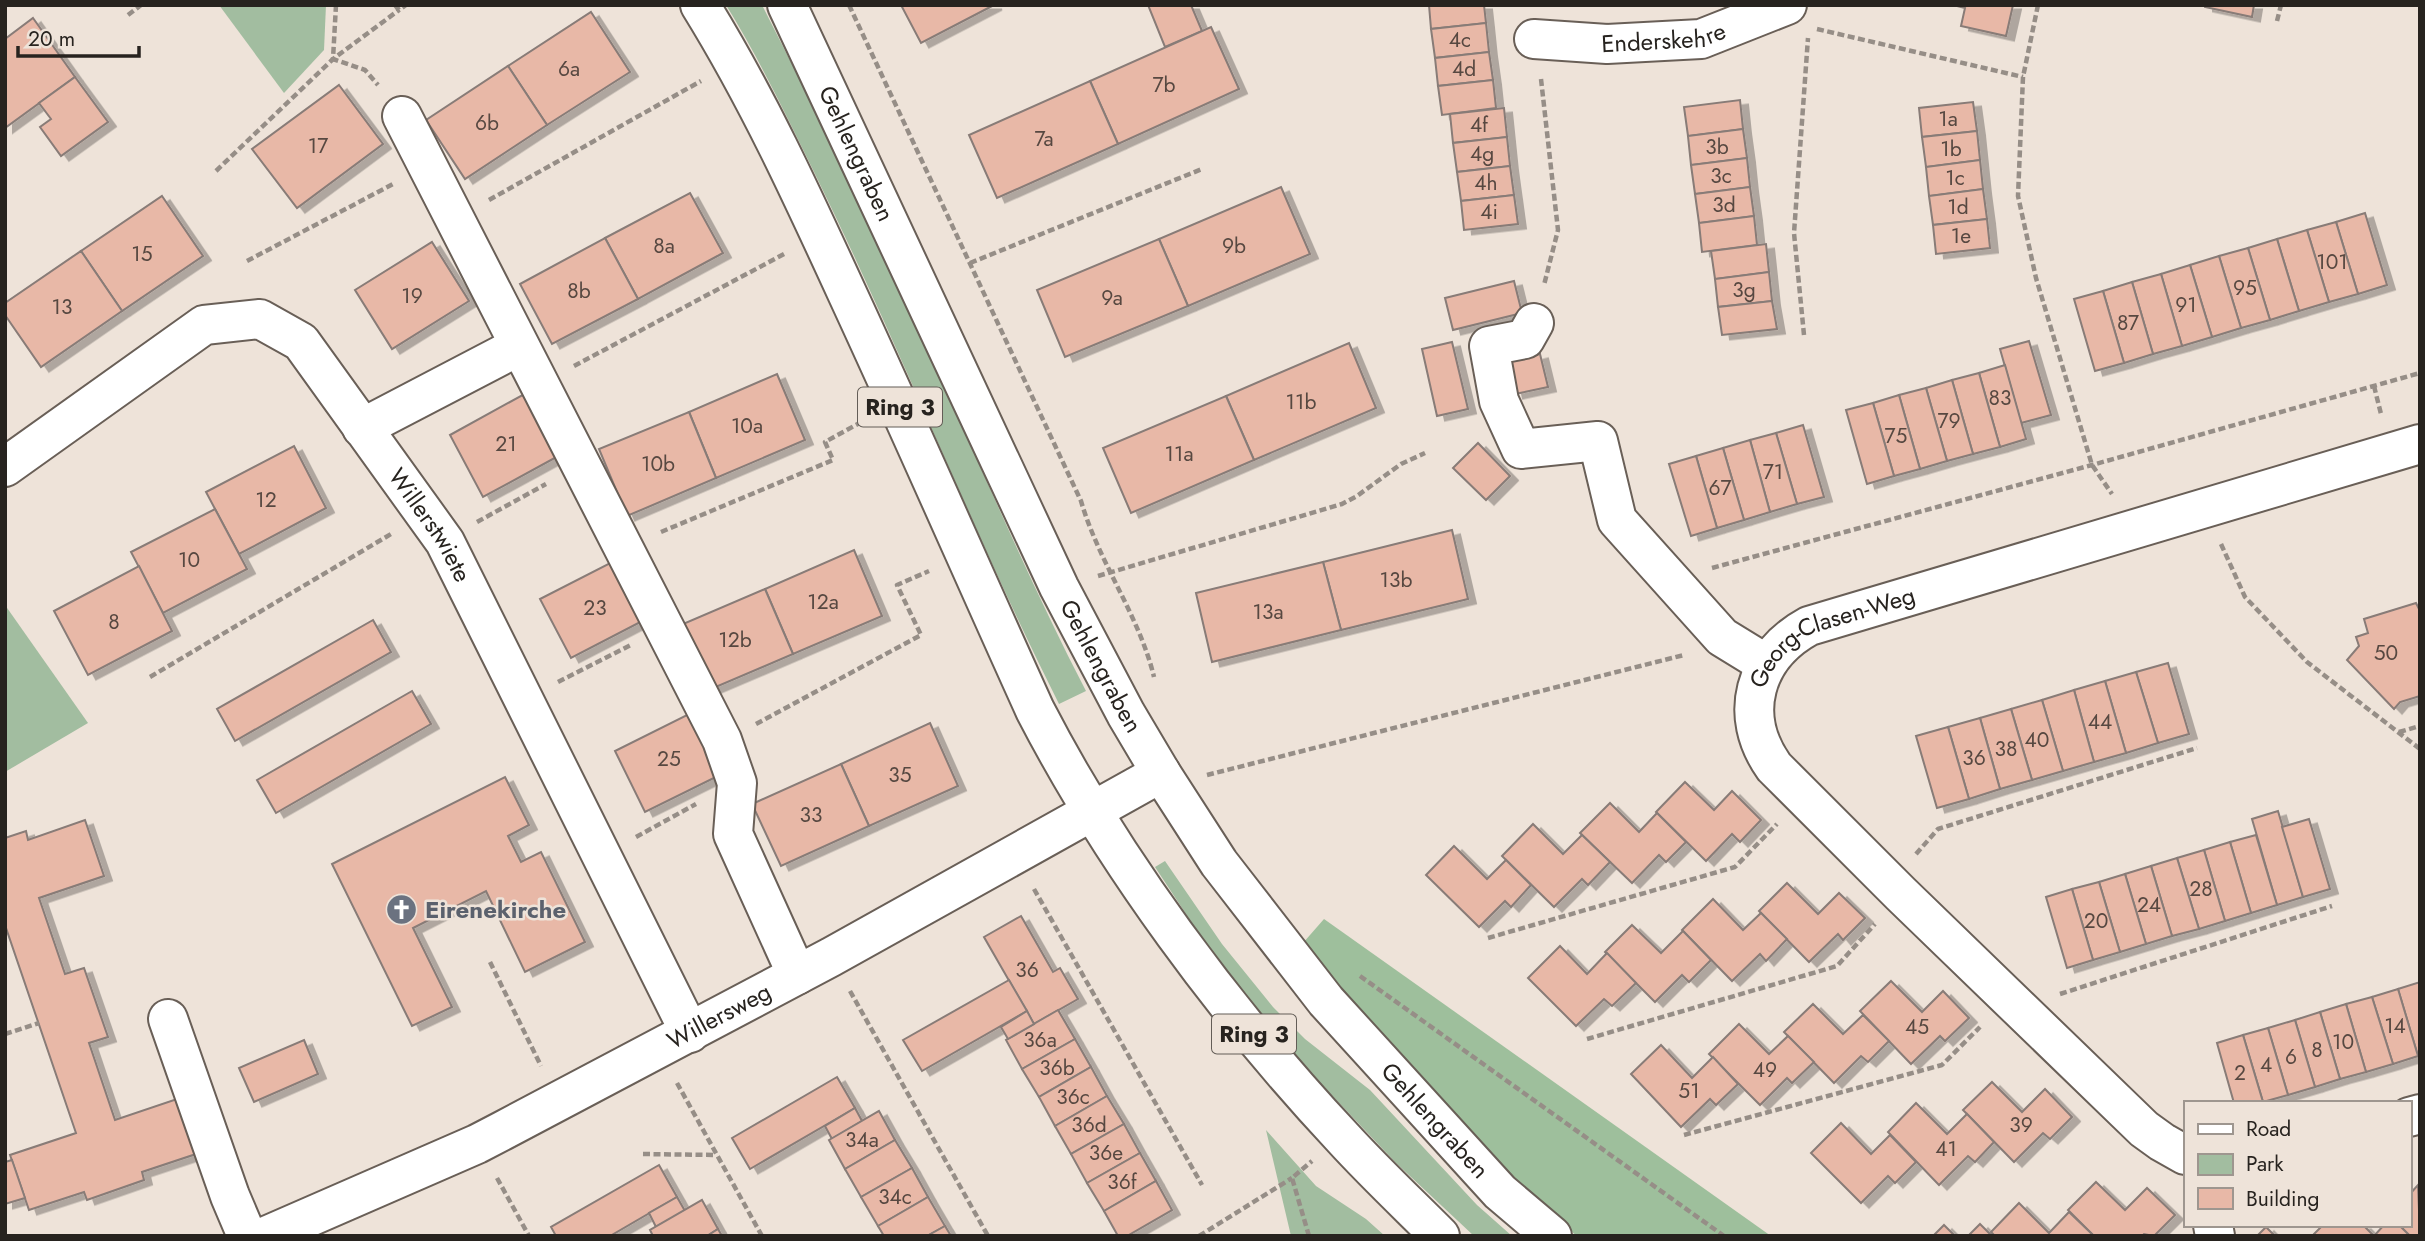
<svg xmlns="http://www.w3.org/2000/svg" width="2425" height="1241" font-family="Jost,sans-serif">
  <defs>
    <filter id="shadow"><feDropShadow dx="8" dy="4.5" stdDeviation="0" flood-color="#0004"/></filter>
  </defs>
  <rect width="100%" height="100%" fill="#eee3d9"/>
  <g fill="#a2bda0">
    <polygon points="219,5 326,5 324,50 284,93"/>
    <path d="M726 5H762C825 128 884 253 941 379 988 483 1033 589 1086 691L1059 704C972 531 901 349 815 174 787 117 760 60 726 5Z"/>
    <polygon points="5,605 88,723 5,772"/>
    <polygon points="1165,861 1222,944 1273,1007 1305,1039 1370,1090 1477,1205 1512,1236 1474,1236 1396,1163 1323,1086 1262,1016 1211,952 1155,867"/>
    <polygon points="1266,1130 1316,1186 1366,1219 1385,1236 1291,1236"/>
  </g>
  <polygon fill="#9ebf9c" points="1324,919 1771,1236 1577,1236 1510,1182 1373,1028 1303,943"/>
  <g fill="#e8b8a7" stroke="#887b77" stroke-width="2" filter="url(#shadow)">
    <polygon points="901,5 994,5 921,43"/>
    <polygon points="1148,5 1191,5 1202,31 1165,47"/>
    <polygon points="1429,5 1484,5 1486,23 1431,29"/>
    <polygon points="2013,5 2006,36 1961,26 1965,8 1957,6"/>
    <polygon points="2205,5 2254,5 2252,17 2205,7"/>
    <polygon points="591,12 630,72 547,125 508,66"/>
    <polygon points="33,18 75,77 5,128 5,39"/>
    <polygon points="1486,23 1489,52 1435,58 1431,29"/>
    <polygon points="1211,27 1239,89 1118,144 1090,81"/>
    <polygon points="1489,52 1493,80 1438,86 1435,58"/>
    <polygon points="508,66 547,125 465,179 426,120"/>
    <polygon points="75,77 108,122 61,156 40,127 51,119 39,103"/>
    <polygon points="1493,80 1496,108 1442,115 1438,86"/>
    <polygon points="1090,81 1118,144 997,198 969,135"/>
    <polygon points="339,85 383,144 297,208 252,149"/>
    <polygon points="1740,100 1743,129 1688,136 1684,107"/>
    <polygon points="1973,102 1977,131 1922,137 1919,108"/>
    <polygon points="1504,108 1507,137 1453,143 1450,114"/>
    <polygon points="1743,129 1747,158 1691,165 1688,136"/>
    <polygon points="1977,131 1980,160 1926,167 1922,137"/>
    <polygon points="1507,137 1510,166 1457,172 1453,143"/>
    <polygon points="1747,158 1750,187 1695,194 1691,165"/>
    <polygon points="1980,160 1983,189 1929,196 1926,167"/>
    <polygon points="1510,166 1514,195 1461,201 1457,172"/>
    <polygon points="1281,187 1310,254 1188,306 1159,239"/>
    <polygon points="1750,187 1754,216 1699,223 1695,194"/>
    <polygon points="1983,189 1987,219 1933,225 1929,196"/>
    <polygon points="690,193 723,253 638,299 605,238"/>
    <polygon points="1514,195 1518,224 1464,230 1461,201"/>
    <polygon points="162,196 203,256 122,311 81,251"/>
    <polygon points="2365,213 2387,285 2358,294 2336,222"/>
    <polygon points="1754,216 1757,245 1702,252 1699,223"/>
    <polygon points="1987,219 1990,248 1936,254 1933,225"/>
    <polygon points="2336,222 2358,294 2329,302 2307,230"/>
    <polygon points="2307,230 2329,302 2299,311 2277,239"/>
    <polygon points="605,238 638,299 552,344 520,284"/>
    <polygon points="1159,239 1188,306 1065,357 1037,290"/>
    <polygon points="2277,239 2299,311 2270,320 2248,248"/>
    <polygon points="432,242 469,301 392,349 355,290"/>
    <polygon points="1766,244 1769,272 1715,279 1711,251"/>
    <polygon points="2248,248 2270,320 2241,328 2219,256"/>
    <polygon points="81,251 122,311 41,367 5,315 5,303"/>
    <polygon points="2219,256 2241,328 2212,337 2190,265"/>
    <polygon points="2190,265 2212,337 2182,346 2161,274"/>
    <polygon points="1769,272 1772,301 1718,307 1715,279"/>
    <polygon points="2161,274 2182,346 2153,354 2132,282"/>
    <polygon points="1514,281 1522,313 1453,330 1445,298"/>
    <polygon points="2132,282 2153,354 2124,363 2103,291"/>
    <polygon points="2103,291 2124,363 2095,371 2074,299"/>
    <polygon points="1772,301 1777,329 1722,335 1718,307"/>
    <polygon points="2029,341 2051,415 2021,423 2000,349"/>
    <polygon points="1452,342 1468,409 1437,416 1422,349"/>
    <polygon points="1349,343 1376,408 1254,460 1226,396"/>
    <polygon points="1540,354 1548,387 1515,394 1508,362"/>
    <polygon points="2005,365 2026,439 2000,447 1979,373"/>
    <polygon points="1979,373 2000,447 1973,454 1952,380"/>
    <polygon points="777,374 805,440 716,478 689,412"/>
    <polygon points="1952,380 1973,454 1947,461 1926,388"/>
    <polygon points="1926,388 1947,461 1920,469 1899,395"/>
    <polygon points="528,392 562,454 483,497 450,435"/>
    <polygon points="1899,395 1920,469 1894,476 1873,403"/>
    <polygon points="1226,396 1254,460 1131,513 1103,448"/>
    <polygon points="1873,403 1894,476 1867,484 1846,410"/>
    <polygon points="689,412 716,478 627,516 599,449"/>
    <polygon points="1803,425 1824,497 1797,504 1776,433"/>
    <polygon points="1776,433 1797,504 1770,512 1750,440"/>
    <polygon points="1750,440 1770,512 1744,520 1723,448"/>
    <polygon points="1478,443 1510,476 1486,500 1453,468"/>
    <polygon points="294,446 326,508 239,554 206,492"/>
    <polygon points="1723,448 1744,520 1717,528 1696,456"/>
    <polygon points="1696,456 1717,528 1691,536 1669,464"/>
    <polygon points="215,509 247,569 163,613 131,552"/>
    <polygon points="1452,530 1468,599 1341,630 1323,562"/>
    <polygon points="854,550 882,616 793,654 765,589"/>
    <polygon points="620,558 650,617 571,658 540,599"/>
    <polygon points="1323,562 1341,630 1212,662 1196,593"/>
    <polygon points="139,566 172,631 88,675 54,611"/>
    <polygon points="765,589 793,654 704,692 676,627"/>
    <polygon points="2416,603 2420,611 2420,696 2400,702 2394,709 2347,660 2359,646 2356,637 2368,633 2364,619"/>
    <polygon points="373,620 391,652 235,741 217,709"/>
    <polygon points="2168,663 2189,734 2158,743 2136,672"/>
    <polygon points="2136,672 2158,743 2126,753 2105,681"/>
    <polygon points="2105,681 2126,753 2094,762 2074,690"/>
    <polygon points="2074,690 2094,762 2063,771 2042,700"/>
    <polygon points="412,691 431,724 276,813 257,780"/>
    <polygon points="2042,700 2063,771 2032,780 2011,709"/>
    <polygon points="2011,709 2032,780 2000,789 1980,718"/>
    <polygon points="695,711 726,772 645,812 615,751"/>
    <polygon points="1980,718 2000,789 1969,799 1948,727"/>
    <polygon points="930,723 958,786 869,826 841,764"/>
    <polygon points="1948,727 1969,799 1937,808 1916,736"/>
    <polygon points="841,764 869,826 781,866 752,804"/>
    <polygon points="505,777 529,825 508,836 521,862 541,852 585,942 525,972 486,891 413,928 452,1007 412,1026 332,864"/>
    <polygon points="1685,782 1714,810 1732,791 1761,820 1740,842 1732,834 1706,861 1656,812"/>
    <polygon points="1610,803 1639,832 1657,813 1686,842 1666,862 1659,855 1632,883 1580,833"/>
    <polygon points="2278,811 2303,897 2277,905 2252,819"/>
    <polygon points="2309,819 2330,889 2303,897 2282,827"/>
    <polygon points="85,820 104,876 39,898 65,974 84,968 108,1037 89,1043 115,1120 180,1098 199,1153 142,1172 144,1180 87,1200 84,1192 29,1210 10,1155 76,1133 5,925 5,838 26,831 28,840"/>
    <polygon points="1533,824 1563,854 1582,835 1610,862 1588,885 1582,879 1554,907 1502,856"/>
    <polygon points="2256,835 2277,905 2251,913 2230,842"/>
    <polygon points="2230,842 2251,913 2225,921 2204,850"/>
    <polygon points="1454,846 1487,879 1506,860 1531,885 1511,907 1505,901 1479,927 1426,875"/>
    <polygon points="2204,850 2225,921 2199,929 2177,858"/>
    <polygon points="2177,858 2199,929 2172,936 2151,866"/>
    <polygon points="2151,866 2172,936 2146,944 2125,874"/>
    <polygon points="2125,874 2146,944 2120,952 2099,882"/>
    <polygon points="2099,882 2120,952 2093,960 2072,889"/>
    <polygon points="1787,883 1818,914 1839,893 1865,918 1843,940 1838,934 1809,962 1759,911"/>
    <polygon points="2072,889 2093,960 2067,968 2046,897"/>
    <polygon points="1713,899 1743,930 1761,913 1787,939 1766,961 1760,954 1732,981 1682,930"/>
    <polygon points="1021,916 1053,972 1060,968 1078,999 1034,1024 984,937"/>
    <polygon points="1632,925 1661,953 1683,931 1711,960 1689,982 1682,975 1655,1002 1605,952"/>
    <polygon points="1560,946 1587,974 1607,953 1636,983 1612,1006 1604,999 1576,1026 1528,978"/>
    <polygon points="1009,980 1027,1011 922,1071 903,1040"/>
    <polygon points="1891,981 1922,1012 1943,991 1969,1018 1945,1041 1940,1036 1911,1064 1860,1011"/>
    <polygon points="2420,982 2420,1055 2418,1056 2398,989"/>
    <polygon points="2398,989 2418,1056 2393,1064 2372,997"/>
    <polygon points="2372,997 2393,1064 2366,1072 2346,1004"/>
    <polygon points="1813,1004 1843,1034 1863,1015 1889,1041 1868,1062 1861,1056 1834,1083 1784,1032"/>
    <polygon points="2346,1004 2366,1072 2340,1079 2320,1012"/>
    <polygon points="1058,1010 1075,1039 1022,1069 1006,1040"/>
    <polygon points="1027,1011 1034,1024 1008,1039 1001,1027"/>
    <polygon points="2320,1012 2340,1079 2315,1087 2295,1020"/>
    <polygon points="2295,1020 2315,1087 2288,1095 2268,1028"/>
    <polygon points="1739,1024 1769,1054 1788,1036 1814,1062 1792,1083 1787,1078 1760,1105 1709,1054"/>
    <polygon points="2268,1028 2288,1095 2263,1102 2243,1035"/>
    <polygon points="2243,1035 2263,1102 2262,1103 2234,1103 2217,1043"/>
    <polygon points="1075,1039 1091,1067 1039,1097 1022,1069"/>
    <polygon points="304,1040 318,1074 254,1102 239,1068"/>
    <polygon points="1661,1045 1692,1078 1713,1057 1738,1084 1716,1105 1710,1099 1681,1127 1631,1074"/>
    <polygon points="1091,1067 1107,1096 1055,1126 1039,1097"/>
    <polygon points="837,1077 855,1108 750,1169 732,1138"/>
    <polygon points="1992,1082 2022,1112 2045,1089 2072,1117 2050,1139 2043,1133 2014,1162 1963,1110"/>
    <polygon points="1107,1096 1124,1124 1071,1154 1055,1126"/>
    <polygon points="1916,1103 1947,1134 1967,1114 1994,1142 1975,1162 1968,1156 1939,1185 1888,1132"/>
    <polygon points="855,1108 862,1121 832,1139 825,1126"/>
    <polygon points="879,1111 895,1140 845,1169 829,1140"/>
    <polygon points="1841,1123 1871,1154 1890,1135 1916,1162 1895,1183 1888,1176 1861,1203 1811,1153"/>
    <polygon points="1124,1124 1140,1153 1087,1183 1071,1154"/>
    <polygon points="895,1140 912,1168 861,1197 845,1169"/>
    <polygon points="1140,1153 1156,1181 1104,1211 1087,1183"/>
    <polygon points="12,1160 25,1198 5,1204 5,1162"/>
    <polygon points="659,1165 677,1197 610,1236 556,1236 551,1227"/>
    <polygon points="912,1168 928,1197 878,1226 861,1197"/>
    <polygon points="1156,1181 1172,1210 1127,1236 1118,1236 1104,1211"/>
    <polygon points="2096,1182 2125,1210 2147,1188 2175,1215 2154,1236 2144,1234 2142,1236 2094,1236 2068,1210"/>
    <polygon points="2418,1185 2420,1236 2410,1236 2399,1225 2409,1225 2409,1195"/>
    <polygon points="677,1197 685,1211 656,1227 649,1213"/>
    <polygon points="928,1197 945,1226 927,1236 884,1236 878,1226"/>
    <polygon points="702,1200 718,1229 707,1236 653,1236 650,1230"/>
    <polygon points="2019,1203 2049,1233 2069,1212 2094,1236 1995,1236 1991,1232"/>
    <polygon points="1980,1224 1992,1236 1968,1236"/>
    <polygon points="1944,1225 1955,1236 1933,1236"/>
    <polygon points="2323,1225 2363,1225 2374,1236 2384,1225 2399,1225 2410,1236 2312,1236"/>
    <polygon points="945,1226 951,1236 927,1236"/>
    <polygon points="2266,1227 2275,1236 2257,1236"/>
    <polygon points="718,1229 722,1236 707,1236"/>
  </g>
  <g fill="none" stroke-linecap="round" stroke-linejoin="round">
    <defs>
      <g id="minor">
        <path id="s1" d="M1534 39 1607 44 1701 39 1787 5"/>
        <polyline points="402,116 722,740 737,783 733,834 797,975"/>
        <polyline points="1534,323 1525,339 1489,346 1499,401 1521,449 1598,441 1617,520 1722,637 1766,664"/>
        <polyline points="362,428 519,346"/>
        <path id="s2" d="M5 467 204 325 260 319 301 342 445 542 690 1033"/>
        <polyline points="168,1019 230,1196 247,1236"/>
        <polyline points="2409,1117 2420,1114"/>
        <path id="s3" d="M2185 1155 2162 1142 2144 1129 1901 894 1774 767C1737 715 1754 656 1809 626L2420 444"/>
        <polyline points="2213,1225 2215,1236"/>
        <path id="s4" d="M266 1236 477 1144 502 1131 831 957 1161 773"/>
      </g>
      <g id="major">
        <path d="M700 5C757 97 802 195 847 293 911 431 972 571 1035 710 1113 861 1227 1014 1343 1138 1374 1172 1408 1204 1440 1236"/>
        <path id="s5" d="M787 5 1059 587 1126 714 1161 773 1219 863 1326 1001 1500 1192 1552 1236"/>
      </g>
    </defs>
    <use href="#minor" stroke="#695f57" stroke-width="42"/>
    <use href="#major" stroke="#695f57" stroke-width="42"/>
    <g stroke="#968e87" stroke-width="4.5" stroke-dasharray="7 3.5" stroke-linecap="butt">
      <polyline points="336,5 333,59 365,70 378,85"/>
      <polyline points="395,5 399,10 406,5"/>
      <path d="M849 5 1081 501C1099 563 1139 615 1154 677"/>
      <polyline points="2038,5 2023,77 2018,196 2036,278 2092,465 2112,494"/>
      <polyline points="128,15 141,5"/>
      <polyline points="2277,21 2281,5"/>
      <polyline points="1817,29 2023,77"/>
      <polyline points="1541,79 1558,230 1544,285"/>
      <polyline points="216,171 333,59 399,10"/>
      <polyline points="489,200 701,81"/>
      <polyline points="247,261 395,183"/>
      <polyline points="970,263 1202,169"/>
      <polyline points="1804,335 1794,233 1808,38"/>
      <polyline points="574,366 786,253"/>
      <polyline points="2374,386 2381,414"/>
      <polyline points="477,522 546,484"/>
      <polyline points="661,532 833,460 825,442 863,421"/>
      <polyline points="2221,544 2245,597 2307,662 2420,749"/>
      <polyline points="1712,568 2092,465 2420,373"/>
      <polyline points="1098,576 1342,504 1357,496 1401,464 1425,453"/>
      <polyline points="150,677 391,534"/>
      <polyline points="558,682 631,645"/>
      <polyline points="756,724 921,635 897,585 929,571"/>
      <polyline points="2399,732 2420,726"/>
      <polyline points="1207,775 1684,655"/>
      <polyline points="636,837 696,804"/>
      <polyline points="1916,854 1938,829 2197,748"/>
      <polyline points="1034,889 1202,1185"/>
      <polyline points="1488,938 1735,867 1777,824"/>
      <polyline points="490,962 541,1066"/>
      <polyline points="1360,976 1724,1236"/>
      <polyline points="850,991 988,1236"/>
      <polyline points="2060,994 2332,906"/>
      <polyline points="5,1034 39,1023"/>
      <polyline points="1587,1039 1837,966 1875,924"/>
      <polyline points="677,1083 762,1236"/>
      <polyline points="1684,1135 1942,1065 1980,1027"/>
      <polyline points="643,1154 716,1155"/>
      <polyline points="497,1178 529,1236"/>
      <polyline points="1199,1236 1292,1178"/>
      <polyline points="1309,1236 1292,1178 1312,1161"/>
    </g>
    <use href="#minor" stroke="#fff" stroke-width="38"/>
    <use href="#major" stroke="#fff" stroke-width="38"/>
  </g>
  <defs>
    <symbol id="church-disc" viewBox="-11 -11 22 22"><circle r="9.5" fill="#6b7280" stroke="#eee3d9"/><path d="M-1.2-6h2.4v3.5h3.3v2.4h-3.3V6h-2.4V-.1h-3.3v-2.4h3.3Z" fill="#fff"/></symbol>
  </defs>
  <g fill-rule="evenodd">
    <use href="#church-disc" x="384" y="892" width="35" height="35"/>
  </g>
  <g text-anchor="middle" stroke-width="5" stroke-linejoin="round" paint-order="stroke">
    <g font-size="21" fill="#574841">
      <text x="1460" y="47">4c</text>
      <text x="569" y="76">6a</text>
      <text x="1464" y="76">4d</text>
      <text x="1164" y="92">7b</text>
      <text x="1948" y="126">1a</text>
      <text x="487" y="130">6b</text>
      <text x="1479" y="132">4f</text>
      <text x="1044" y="146">7a</text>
      <text x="318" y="153">17</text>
      <text x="1717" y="154">3b</text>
      <text x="1951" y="156">1b</text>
      <text x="1482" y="161">4g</text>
      <text x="1721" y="183">3c</text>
      <text x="1955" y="185">1c</text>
      <text x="1486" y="190">4h</text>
      <text x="1724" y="212">3d</text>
      <text x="1958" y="214">1d</text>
      <text x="1489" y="219">4i</text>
      <text x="1961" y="243">1e</text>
      <text x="664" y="253">8a</text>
      <text x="1234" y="253">9b</text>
      <text x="142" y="261">15</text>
      <text x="2332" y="269">101</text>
      <text x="2245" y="295">95</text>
      <text x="1744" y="297">3g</text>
      <text x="579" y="298">8b</text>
      <text x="412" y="303">19</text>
      <text x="1112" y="305">9a</text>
      <text x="2186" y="312">91</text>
      <text x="62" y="314">13</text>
      <text x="2128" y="330">87</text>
      <text x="2000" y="405">83</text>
      <text x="1301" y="409">11b</text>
      <text x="1949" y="428">79</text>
      <text x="747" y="433">10a</text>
      <text x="1896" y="443">75</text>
      <text x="506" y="451">21</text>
      <text x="1179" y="461">11a</text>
      <text x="658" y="471">10b</text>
      <text x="1773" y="479">71</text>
      <text x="1720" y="495">67</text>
      <text x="266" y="507">12</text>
      <text x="189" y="567">10</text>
      <text x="1396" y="587">13b</text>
      <text x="823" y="609">12a</text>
      <text x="595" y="615">23</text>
      <text x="1268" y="619">13a</text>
      <text x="114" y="629">8</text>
      <text x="735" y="647">12b</text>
      <text x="2386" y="660">50</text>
      <text x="2100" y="729">44</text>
      <text x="2037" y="747">40</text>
      <text x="2006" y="756">38</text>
      <text x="1974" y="765">36</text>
      <text x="669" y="766">25</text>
      <text x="900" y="782">35</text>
      <text x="811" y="822">33</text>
      <text x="2201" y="896">28</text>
      <text x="2149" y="912">24</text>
      <text x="2096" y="928">20</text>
      <text x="1027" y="977">36</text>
      <text x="2395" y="1033">14</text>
      <text x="1917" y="1034">45</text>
      <text x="1040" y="1047">36a</text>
      <text x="2343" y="1049">10</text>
      <text x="2317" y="1057">8</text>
      <text x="2291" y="1064">6</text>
      <text x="2266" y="1072">4</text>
      <text x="1057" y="1075">36b</text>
      <text x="1765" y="1077">49</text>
      <text x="2240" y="1080">2</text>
      <text x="1689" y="1098">51</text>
      <text x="1073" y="1104">36c</text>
      <text x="1089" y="1132">36d</text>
      <text x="2021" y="1132">39</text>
      <text x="862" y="1147">34a</text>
      <text x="1946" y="1156">41</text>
      <text x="1106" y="1160">36e</text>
      <text x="1122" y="1189">36f</text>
      <text x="895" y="1204">34c</text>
    </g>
    <g fill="#eee3d9" stroke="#635d57" stroke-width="2">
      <rect x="858" y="387.5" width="84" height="39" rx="5"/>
      <rect x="1212" y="1014.5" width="84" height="39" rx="5"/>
    </g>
    <g font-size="23" font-weight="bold" fill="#27231f">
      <text x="900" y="415">Ring 3</text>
      <text x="1254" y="1042">Ring 3</text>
    </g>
    <g font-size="24" fill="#27231f" stroke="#eee3d9">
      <text dy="8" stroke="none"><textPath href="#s1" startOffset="130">Enderskehre</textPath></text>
      <text dy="8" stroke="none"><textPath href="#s5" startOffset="164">Gehlengraben</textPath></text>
      <text dy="8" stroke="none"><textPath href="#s2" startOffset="572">Willerstwiete</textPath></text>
      <text dy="8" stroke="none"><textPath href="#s3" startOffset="747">Georg-Clasen-Weg</textPath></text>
      <text dy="8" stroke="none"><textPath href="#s5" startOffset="732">Gehlengraben</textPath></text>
      <text dy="8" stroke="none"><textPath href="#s4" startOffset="504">Willersweg</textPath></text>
      <text dy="8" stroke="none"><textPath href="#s5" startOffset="1298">Gehlengraben</textPath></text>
    </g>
    <g font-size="24" font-weight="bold" fill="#5b616d" stroke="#eee3d9" text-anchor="start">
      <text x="425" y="918">Eirenekirche</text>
    </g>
  </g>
  <rect width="2425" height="1241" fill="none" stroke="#27231f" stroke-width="14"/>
  <rect x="2184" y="1101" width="228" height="126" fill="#eee3d9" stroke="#9e968f" stroke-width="2"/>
  <rect x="2198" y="1124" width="35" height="10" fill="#ffffff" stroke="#9e968f" stroke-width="2"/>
  <text x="2246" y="1136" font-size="21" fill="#27231f">Road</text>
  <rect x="2198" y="1154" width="35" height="21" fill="#a2bda0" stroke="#9e968f" stroke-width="2"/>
  <text x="2246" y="1171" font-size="21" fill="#27231f">Park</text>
  <rect x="2198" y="1188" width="35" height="21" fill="#e8b8a7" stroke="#9e968f" stroke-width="2"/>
  <text x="2246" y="1206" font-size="21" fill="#27231f">Building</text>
  <path d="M18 46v10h121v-10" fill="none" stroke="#27231f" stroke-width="3.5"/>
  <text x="28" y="46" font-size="21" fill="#27231f" stroke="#eee3d9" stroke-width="5" paint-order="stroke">20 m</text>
</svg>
